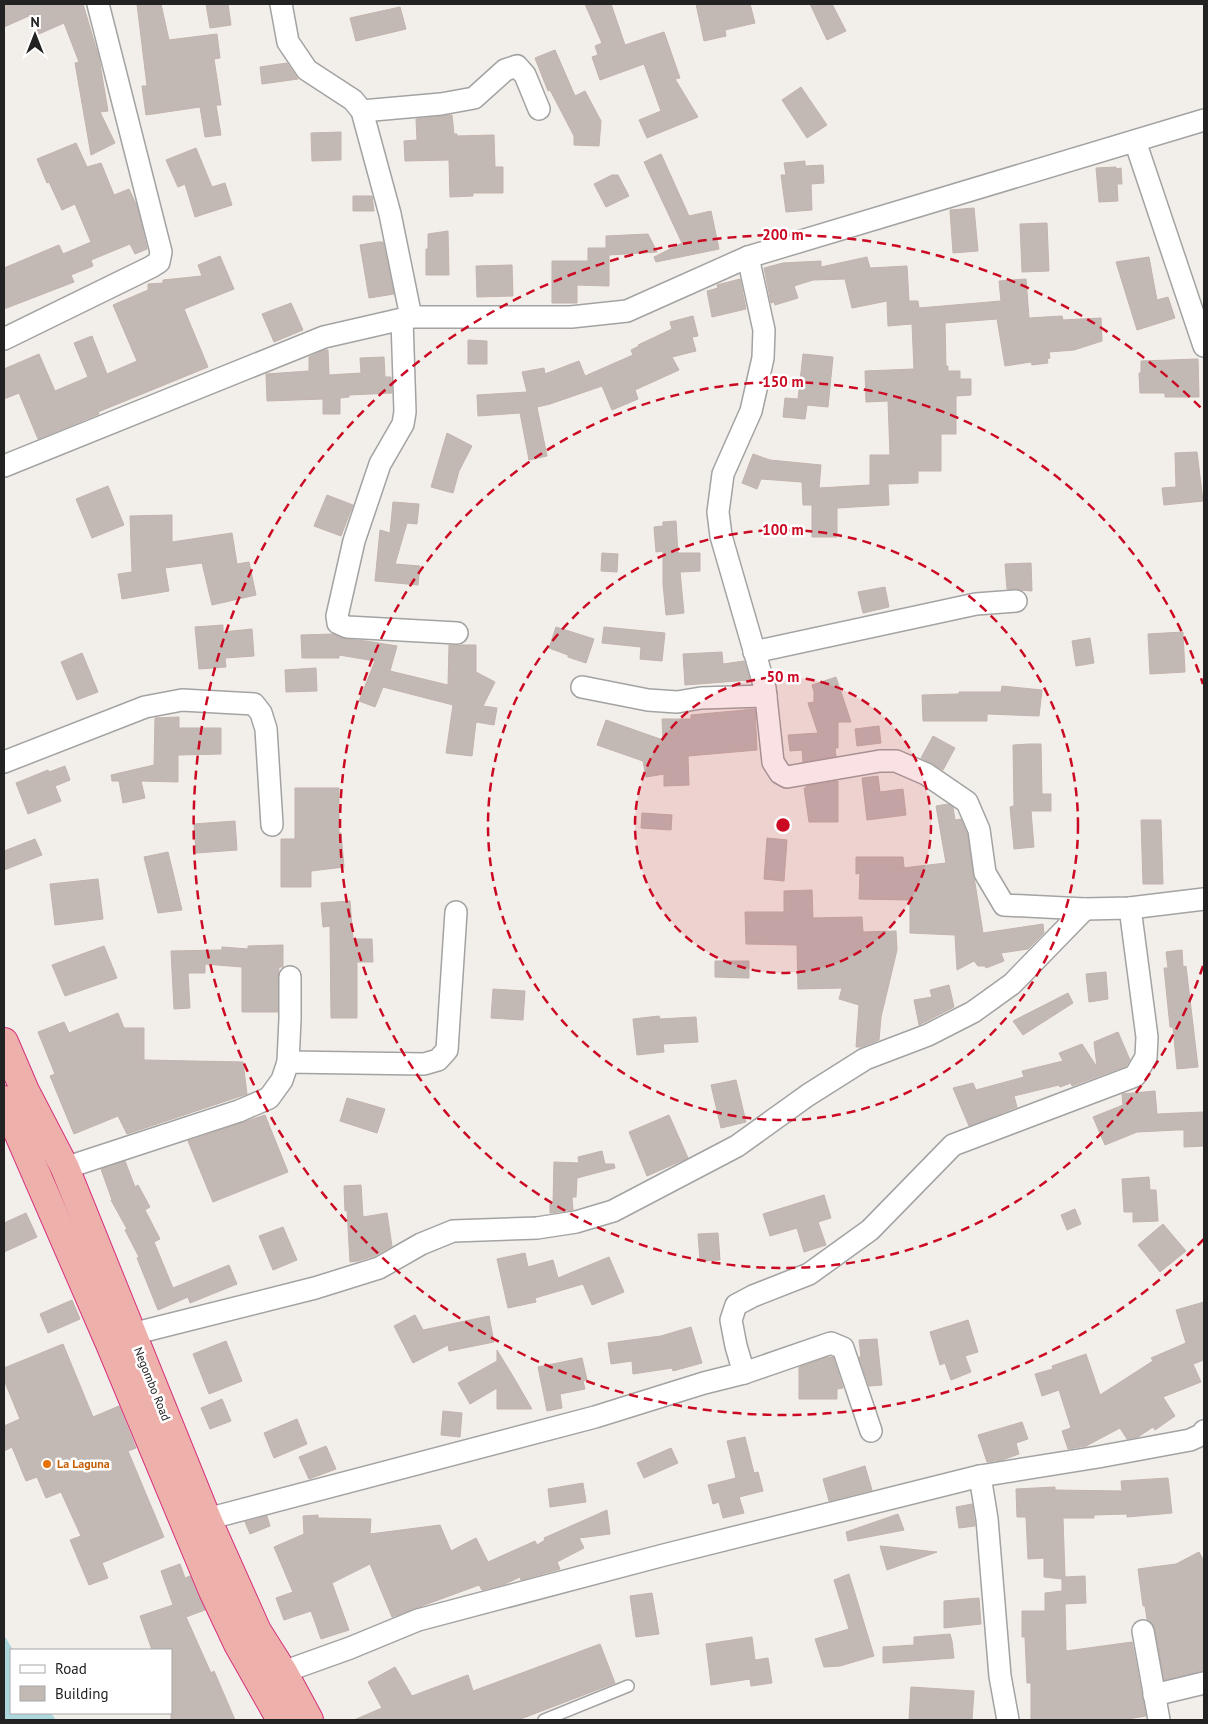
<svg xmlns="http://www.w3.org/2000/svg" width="1208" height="1724" font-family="'PT Sans',sans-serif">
  <rect width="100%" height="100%" fill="#f2eee9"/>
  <polygon fill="#acd8dd" points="4,1635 13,1650 11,1650 11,1713 51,1713 56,1720 4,1720"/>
  <g fill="#c2b9b5" stroke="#c3b3ac">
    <polygon points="4,4 83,4 99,58 108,111 100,112 115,143 91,155 75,63 79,62 64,23 39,34 31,15 4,27"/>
    <polygon points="137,4 161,4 169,40 217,34 220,58 214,59 221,105 216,105 221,135 205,137 200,107 146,115 142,86 147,86"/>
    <polygon points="206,4 228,4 231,25 210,28"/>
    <polygon points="585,4 611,4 625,45 664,32 680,78 675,79 698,117 647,138 639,120 661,111 644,64 600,80 592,57 598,55 595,46 602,43"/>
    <polygon points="696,4 750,4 755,23 725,30 726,36 704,41"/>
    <polygon points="810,4 832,4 846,31 827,40"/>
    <polygon points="400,7 406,29 356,41 350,18"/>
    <polygon points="555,50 575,96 585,91 601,121 599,146 574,145 574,136 550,90 548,91 535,58"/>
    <polygon points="287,63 298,79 262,84 260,67"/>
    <polygon points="801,87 827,125 807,138 782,100"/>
    <polygon points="452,115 454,134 457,134 457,136 494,135 495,167 503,167 503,193 473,193 473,196 450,197 449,160 405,161 404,141 417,140 416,119"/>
    <polygon points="341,132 341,160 312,161 311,133"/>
    <polygon points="76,143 87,167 101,163 114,195 129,189 137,206 147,249 135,254 130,244 91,260 93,266 71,275 74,282 4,309 4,268 59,245 63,254 91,242 75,204 62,210 49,182 47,183 37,159"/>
    <polygon points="196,148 212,187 225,183 232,205 195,217 185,184 178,187 166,160"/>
    <polygon points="661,154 689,216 711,211 719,249 656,262 654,257 682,243 644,162"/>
    <polygon points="805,161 805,166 823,165 824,183 811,184 812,210 786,212 781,175 786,175 784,163"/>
    <polygon points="1116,167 1116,169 1121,168 1122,184 1117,184 1118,201 1099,202 1096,168"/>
    <polygon points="612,175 618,175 629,196 606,207 594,184"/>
    <polygon points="353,196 372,196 374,211 353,211"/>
    <polygon points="974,208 978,251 953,253 950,210"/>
    <polygon points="1047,223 1049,271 1022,272 1020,224"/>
    <polygon points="448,231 449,275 426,275 426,249 428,249 428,234"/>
    <polygon points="648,234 657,252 609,255 609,286 577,285 577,303 552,303 552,261 588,261 588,248 606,248 606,236"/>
    <polygon points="378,242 383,242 394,294 369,298 360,245"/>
    <polygon points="220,256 234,289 184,309 208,367 98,412 99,414 38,439 19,393 4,399 4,369 39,354 55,391 88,377 74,343 92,336 107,374 137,361 113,305 148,290 148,284 163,283 163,280 202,276 198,265"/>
    <polygon points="867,257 870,268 907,266 909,301 918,301 919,308 1001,301 999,281 1026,279 1029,318 1062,316 1063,320 1101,318 1102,341 1074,350 1049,352 1050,358 1047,359 1048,363 1032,365 1031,362 1005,366 997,319 945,323 946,366 948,366 948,371 960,371 960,379 971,379 971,395 956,396 956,434 941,434 941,471 918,471 918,483 888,484 889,505 837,508 837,537 812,537 812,505 803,505 802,482 761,479 757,489 742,483 753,454 770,460 821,465 819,488 870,485 870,455 890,455 888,401 866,402 865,371 914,369 912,324 888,326 887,301 852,308 845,279 813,280 794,286 798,298 775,305 774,302 771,303 764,268 783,263 821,261 821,267"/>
    <polygon points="1149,257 1157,300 1168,297 1175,318 1137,330 1116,262"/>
    <polygon points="512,265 513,296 477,297 476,266"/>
    <polygon points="740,279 746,309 712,317 707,291 718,288 717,285"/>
    <polygon points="291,303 303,330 274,342 262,314"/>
    <polygon points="693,316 698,336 692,337 696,351 672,357 679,370 635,390 638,399 612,410 602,386 550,404 537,407 547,456 529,460 520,413 478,416 477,395 527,392 522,372 544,368 545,374 579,361 585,376 633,355 631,350 639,346 638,345 672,329 670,322"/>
    <polygon points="468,340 487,341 487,364 468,364"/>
    <polygon points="324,350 328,350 329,375 361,373 360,358 384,357 385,377 391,377 392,393 349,395 349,397 340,398 340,414 323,414 323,399 267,401 266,374 309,371 309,357"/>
    <polygon points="803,354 833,357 828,407 807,405 805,419 783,417 785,398 798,399"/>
    <polygon points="1198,359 1199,397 1165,397 1165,393 1140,393 1139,373 1141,373 1141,361"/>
    <polygon points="447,433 472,446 459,471 453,493 431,487"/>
    <polygon points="1197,452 1203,501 1164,505 1162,488 1176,487 1175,453"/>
    <polygon points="108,486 124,525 92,538 76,499"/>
    <polygon points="327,495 353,505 341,536 314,526"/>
    <polygon points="393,502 419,504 417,524 407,523 395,564 420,566 418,585 375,581 380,530 390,533"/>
    <polygon points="172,515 172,542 232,533 237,564 249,562 256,595 212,605 202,563 165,568 169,591 122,599 118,574 132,572 130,516"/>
    <polygon points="676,521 678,553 700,553 700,571 680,572 684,613 666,615 663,584 663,551 656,552 654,527 663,526 663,522"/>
    <polygon points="602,553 618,554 617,572 601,571"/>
    <polygon points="1031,563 1032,591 1007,589 1005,564"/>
    <polygon points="885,587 889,607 863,613 858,592"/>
    <polygon points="223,625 223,632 252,629 254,656 225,658 226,667 199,669 195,627"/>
    <polygon points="556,627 594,639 586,663 568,657 568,655 549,648"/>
    <polygon points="604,627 665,633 662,661 640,659 641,647 602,643"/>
    <polygon points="1183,632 1185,672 1150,674 1148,634"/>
    <polygon points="333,634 346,639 366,641 397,646 390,671 448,685 449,645 476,645 476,672 495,682 483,706 497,708 494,725 476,722 472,756 446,753 453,705 383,687 375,707 359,701 375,661 339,655 339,658 302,658 301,635"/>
    <polygon points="1090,638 1094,663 1076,666 1072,641"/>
    <polygon points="722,652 723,664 744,661 750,680 685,685 683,654"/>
    <polygon points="82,653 98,692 77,700 61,662"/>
    <polygon points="316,668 317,691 286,692 285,670"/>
    <polygon points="836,677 851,722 838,722 838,748 835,748 836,756 803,762 802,750 790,751 788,735 818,733 808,703 814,702 814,692 812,685"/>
    <polygon points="1002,686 1042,690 1039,716 987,714 987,721 923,721 922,695 959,694 959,692 1001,692"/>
    <polygon points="755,709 757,750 688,756 689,785 664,786 664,774 646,777 643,761 597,745 606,720 663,740 662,719 691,719 691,715"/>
    <polygon points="179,717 179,728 221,728 221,754 178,755 178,782 141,781 145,798 123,803 119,781 112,781 111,775 154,765 155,718"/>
    <polygon points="879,726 881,743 857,746 855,729"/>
    <polygon points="933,736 955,748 943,770 921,758"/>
    <polygon points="1029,744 1041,744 1042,794 1051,794 1051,811 1031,811 1034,847 1014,849 1010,807 1014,806 1013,745"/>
    <polygon points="65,766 70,780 55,786 61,801 28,814 16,783 48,770 49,772"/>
    <polygon points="878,776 880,792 903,789 906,815 867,820 862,778"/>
    <polygon points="838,781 838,822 809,822 804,788 806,788 806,786"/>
    <polygon points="295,788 339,788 339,833 341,833 344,867 311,871 311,887 281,887 281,839 295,839"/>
    <polygon points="948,804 953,807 955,820 961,819 967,833 983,933 1043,924 1044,933 1028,949 1001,953 1004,961 986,968 985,966 978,966 974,961 957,970 955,935 910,933 910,900 859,899 860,873 856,874 856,857 903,857 904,867 894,869 946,863 936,806"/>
    <polygon points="642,813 672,815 671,830 641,828"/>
    <polygon points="1141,820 1161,820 1163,884 1143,884"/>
    <polygon points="235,821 237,850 196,853 194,824"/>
    <polygon points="767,838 787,840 784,881 764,879"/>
    <polygon points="35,839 42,855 4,870 4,851"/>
    <polygon points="168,852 182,910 158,913 144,857"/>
    <polygon points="98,879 103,919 55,925 50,884"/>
    <polygon points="812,890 813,918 862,917 863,932 896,931 897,950 881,1017 879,1040 861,1047 856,1047 859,1005 839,999 842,988 798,989 797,945 746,944 745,912 784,912 784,891"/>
    <polygon points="350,901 353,939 372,939 373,962 357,962 357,1018 331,1018 330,926 323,927 321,903"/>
    <polygon points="283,945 283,967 279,967 278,977 278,1012 242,1012 242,967 205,964 205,973 188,973 190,1008 174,1009 171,951 222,950 222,947 248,949 248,946"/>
    <polygon points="104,946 117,978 65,996 52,965"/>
    <polygon points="1182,950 1183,967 1186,966 1198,1067 1177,1069 1173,1027 1170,1027 1164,968 1168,968 1166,952"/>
    <polygon points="715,961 749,961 749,978 715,977"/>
    <polygon points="1106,972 1108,999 1089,1002 1086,974"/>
    <polygon points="949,985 954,1007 919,1025 914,1000 932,997 930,990"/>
    <polygon points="493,989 525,991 523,1020 491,1018"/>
    <polygon points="1068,993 1073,1003 1023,1035 1013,1021"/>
    <polygon points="118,1013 124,1028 144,1028 144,1060 243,1062 247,1094 127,1134 118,1116 74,1134 50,1076 55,1074 38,1032 64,1022 69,1033"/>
    <polygon points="659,1016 660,1019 696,1017 698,1042 663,1044 664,1052 637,1055 633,1019"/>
    <polygon points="1118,1032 1130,1060 1126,1066 1072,1086 1071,1083 1060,1087 1059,1085 1014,1096 1017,1107 969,1126 953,1088 973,1083 976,1090 1024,1077 1022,1071 1063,1061 1059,1053 1082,1044 1097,1067 1094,1042"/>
    <polygon points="736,1080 746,1122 721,1128 711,1085"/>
    <polygon points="1155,1091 1157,1114 1204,1112 1204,1146 1184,1147 1184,1130 1177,1130 1137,1132 1105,1145 1093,1117 1123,1105 1122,1094"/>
    <polygon points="347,1098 385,1109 377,1133 340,1121"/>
    <polygon points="265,1115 288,1172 213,1202 188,1141"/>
    <polygon points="669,1115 688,1158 647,1176 629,1132"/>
    <polygon points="602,1151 605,1164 614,1164 615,1168 577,1178 576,1197 572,1197 573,1210 550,1213 550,1204 553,1204 554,1162 579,1163 578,1157"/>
    <polygon points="125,1161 135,1187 138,1185 150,1207 145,1210 160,1239 154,1242 173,1288 229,1265 237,1284 190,1303 188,1297 158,1310 137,1258 139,1257 125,1230 127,1229 111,1200 112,1200 101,1169"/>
    <polygon points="1149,1177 1150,1190 1156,1190 1158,1221 1133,1222 1133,1212 1124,1212 1122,1179"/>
    <polygon points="361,1185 363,1217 387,1213 392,1246 374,1256 358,1261 350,1262 347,1210 345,1211 344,1186"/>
    <polygon points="824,1195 831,1218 818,1222 826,1245 804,1252 797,1228 770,1236 763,1214"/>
    <polygon points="1075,1209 1081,1224 1067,1230 1061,1215"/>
    <polygon points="26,1213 37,1237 4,1252 4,1223"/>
    <polygon points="1163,1224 1186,1251 1160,1272 1138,1245"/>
    <polygon points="283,1227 297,1260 273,1270 259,1236"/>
    <polygon points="718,1233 720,1260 700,1261 698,1234"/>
    <polygon points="525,1253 528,1267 553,1260 558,1278 609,1257 624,1292 592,1305 583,1284 535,1298 536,1302 508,1308 497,1259"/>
    <polygon points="72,1300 80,1319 48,1333 40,1314"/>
    <polygon points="1204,1302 1204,1360 1193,1364 1201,1382 1163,1397 1175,1416 1155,1430 1153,1427 1138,1437 1127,1439 1120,1428 1086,1446 1068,1449 1062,1431 1071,1428 1059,1390 1042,1396 1035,1374 1053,1369 1052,1366 1086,1354 1100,1395 1153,1361 1151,1358 1186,1343 1176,1310"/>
    <polygon points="415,1315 423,1330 489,1316 494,1342 449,1351 448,1345 413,1363 394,1326"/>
    <polygon points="968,1320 978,1352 965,1356 971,1372 951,1380 945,1363 940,1365 930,1332"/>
    <polygon points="691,1327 702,1363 673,1371 672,1368 633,1374 632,1361 611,1364 608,1343 661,1336"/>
    <polygon points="877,1339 882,1385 869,1386 859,1357 861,1357 859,1340"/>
    <polygon points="226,1341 242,1381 209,1394 193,1354"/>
    <polygon points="63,1344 93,1417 119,1406 136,1448 128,1451 164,1537 102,1563 108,1578 89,1585 70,1540 81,1536 61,1492 46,1498 37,1477 26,1481 12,1447 4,1451 4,1426 20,1419 4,1380 4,1368"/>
    <polygon points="497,1350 514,1378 532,1409 497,1409 497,1388 470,1404 458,1383 497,1361"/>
    <polygon points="827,1357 833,1357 843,1388 837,1389 837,1399 799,1399 799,1367"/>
    <polygon points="582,1358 587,1380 583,1381 585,1389 560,1394 562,1408 547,1411 538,1367"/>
    <polygon points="222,1399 231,1421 210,1429 201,1408"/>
    <polygon points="443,1411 462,1413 460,1437 441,1435"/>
    <polygon points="297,1419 307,1444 274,1458 264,1433"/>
    <polygon points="1022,1422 1028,1439 1016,1443 1019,1454 1002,1460 987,1462 978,1435"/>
    <polygon points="745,1437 754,1473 758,1472 763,1491 739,1497 744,1513 723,1518 719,1502 713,1504 708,1485 736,1478 727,1441"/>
    <polygon points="326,1446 336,1469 309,1479 299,1457"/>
    <polygon points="671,1448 678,1463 644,1478 637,1463"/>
    <polygon points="865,1466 872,1490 829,1501 823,1479"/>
    <polygon points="1168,1478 1172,1513 1127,1517 1127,1514 1094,1515 1094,1518 1063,1518 1065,1577 1085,1576 1086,1603 1065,1604 1066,1651 1132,1642 1146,1716 1121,1720 1031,1720 1031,1683 1027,1683 1025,1637 1022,1637 1022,1611 1045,1611 1045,1593 1062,1591 1062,1579 1044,1577 1044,1558 1028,1559 1026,1517 1017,1517 1016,1489 1055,1487 1055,1490 1122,1491 1121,1481"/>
    <polygon points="583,1483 586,1502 550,1507 548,1489"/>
    <polygon points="972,1504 975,1526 959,1528 956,1507"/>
    <polygon points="607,1510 610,1534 579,1538 584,1548 557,1562 560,1569 521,1580 520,1577 505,1584 482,1590 479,1585 392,1617 370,1564 332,1583 349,1630 321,1639 311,1611 284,1620 276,1598 293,1592 274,1547 304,1534 303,1516 318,1515 318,1518 371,1519 370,1534 440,1525 451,1551 476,1538 488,1562 535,1541 537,1545 545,1540 544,1538"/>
    <polygon points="898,1514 904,1530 848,1541 846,1532"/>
    <polygon points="267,1516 270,1526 250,1534 245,1522"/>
    <polygon points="880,1546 937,1552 887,1570"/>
    <polygon points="1199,1552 1204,1561 1204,1671 1164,1680 1155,1629 1152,1623 1147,1619 1145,1606 1143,1606 1138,1569 1176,1564"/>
    <polygon points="180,1564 185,1578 190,1576 205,1610 186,1617 211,1673 214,1671 235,1720 171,1720 171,1650 152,1650 140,1616 173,1605 161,1571"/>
    <polygon points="849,1574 874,1656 840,1666 824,1667 815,1639 849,1629 834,1580"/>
    <polygon points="652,1593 659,1634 636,1637 630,1596"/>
    <polygon points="979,1598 981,1624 944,1628 944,1601"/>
    <polygon points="950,1634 952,1641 954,1658 883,1663 883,1647 914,1645 914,1637"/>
    <polygon points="752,1637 755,1660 768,1658 772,1683 751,1686 750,1679 711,1685 706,1644"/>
    <polygon points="600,1644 615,1683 518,1720 354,1720 382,1708 368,1682 395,1667 412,1696 468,1675 473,1691"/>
    <polygon points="911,1687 974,1691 972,1720 909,1720"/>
  </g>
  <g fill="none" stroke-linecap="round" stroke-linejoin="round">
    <defs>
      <polyline id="service" points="544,1720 628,1686"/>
      <g id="minor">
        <polyline points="281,4 288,42 307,70 353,100 362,111 390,214 411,317"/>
        <polyline points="362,111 441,104 474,98 505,70 517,66 525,75 539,109"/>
        <polyline points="1135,141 1204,346"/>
        <polyline points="748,257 764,330 763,358 751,411 723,474 718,512 721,536 765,688 773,762 780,773 787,777 880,761 896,761 926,774 967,802 979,830 985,873 1004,905 1085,909 1130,908 1204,899"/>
        <polyline points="402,319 405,412 403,424 380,464 354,541 337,616 338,623 347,627 457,633"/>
        <polyline points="4,339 151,267 159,262 161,252 98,4"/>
        <polyline points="4,466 324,337 411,317 571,317 627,311 748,257 1204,120"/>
        <polyline points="754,652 976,604 1016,601"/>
        <polyline points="582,687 648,700 677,702 701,698 766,696"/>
        <polyline points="4,762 145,707 182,700 254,704 261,713 266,729 272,825"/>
        <polyline points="288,1062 290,1019 290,977"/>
        <polyline points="65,1168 239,1111 269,1098 282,1080 288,1062 424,1064 438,1060 447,1050 456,912"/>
        <polyline points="119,1340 132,1334 315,1288 379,1268 421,1244 453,1231 537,1228 576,1222 613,1211 737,1146 808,1095 865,1059 928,1035 973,1012 1012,984 1085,909"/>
        <polyline points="744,1373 831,1343 843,1348 871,1431"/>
        <polyline points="980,1476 987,1519 1000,1676 1008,1720"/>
        <polyline points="193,1525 207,1519 595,1417 704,1383 744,1373 736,1346 731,1320 736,1305 753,1296 809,1274 870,1230 953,1145 1135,1076 1146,1057 1147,1037 1130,908"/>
        <polyline points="1143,1631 1159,1720"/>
        <polyline points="283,1672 350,1648 418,1620 664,1555 980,1476 1098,1457 1190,1440 1203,1434 1204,1431"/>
        <polyline points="1154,1695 1204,1683"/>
      </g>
      <g id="trunk">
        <polyline points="4,1042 25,1091 65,1168 207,1519 257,1631 283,1672 309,1720"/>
        <polyline points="4,1100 110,1344 213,1591 238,1644 281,1720"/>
      </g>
    </defs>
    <use href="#service" stroke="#a3a3a3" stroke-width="14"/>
    <use href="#minor" stroke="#a3a3a3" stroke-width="24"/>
    <use href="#trunk" stroke="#d5317e" stroke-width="30"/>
    <use href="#service" stroke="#fff" stroke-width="11"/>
    <use href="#minor" stroke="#fff" stroke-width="21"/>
    <use href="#trunk" stroke="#eeb0aa" stroke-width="28"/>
  </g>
  <circle cx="783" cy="825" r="148" fill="#cb0922" fill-opacity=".12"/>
  <g fill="none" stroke="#cb0922" stroke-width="2.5" stroke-dasharray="9 6">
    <circle cx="783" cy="825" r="148"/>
    <circle cx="783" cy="825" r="295"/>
    <path d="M1203 966A443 443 0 1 1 1203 684"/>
    <path d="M1204 1239A590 590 0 1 1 1204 411"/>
  </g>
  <circle fill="#e8710a" stroke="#fff" stroke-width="2" cx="47" cy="1464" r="5"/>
  <g text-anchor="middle" stroke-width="5" stroke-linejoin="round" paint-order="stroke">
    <g font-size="12" fill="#222" stroke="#fff">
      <text transform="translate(152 1384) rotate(68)" y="4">Negombo Road</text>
    </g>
    <g font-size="12" font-weight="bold" fill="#c56008" stroke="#fff" text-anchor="start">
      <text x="57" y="1468">La Laguna</text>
    </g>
  </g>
  <circle cx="783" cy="825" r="8" fill="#cb0922" stroke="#fff" stroke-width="2.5"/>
  <g font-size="15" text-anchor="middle" font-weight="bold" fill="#cb0922" stroke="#fff" stroke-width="5" stroke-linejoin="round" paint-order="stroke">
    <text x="783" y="240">200 m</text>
    <text x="783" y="387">150 m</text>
    <text x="783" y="535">100 m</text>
    <text x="783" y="682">50 m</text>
  </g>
  <rect width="1208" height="1724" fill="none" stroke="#222222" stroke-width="10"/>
  <rect x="10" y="1649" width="162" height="65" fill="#ffffff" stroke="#a7a7a7"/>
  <rect x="20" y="1665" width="25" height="8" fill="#ffffff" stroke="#a7a7a7"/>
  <text x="55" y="1674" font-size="15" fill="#222222">Road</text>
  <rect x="20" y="1686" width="25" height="15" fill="#c2b9b5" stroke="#a7a7a7"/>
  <text x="55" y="1699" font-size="15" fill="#222222">Building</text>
  <g transform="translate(35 35)" stroke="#ffffff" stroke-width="4" paint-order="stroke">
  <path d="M0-4L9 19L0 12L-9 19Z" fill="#222222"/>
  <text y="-8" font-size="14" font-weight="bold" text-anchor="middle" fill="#222222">N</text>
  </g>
</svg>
